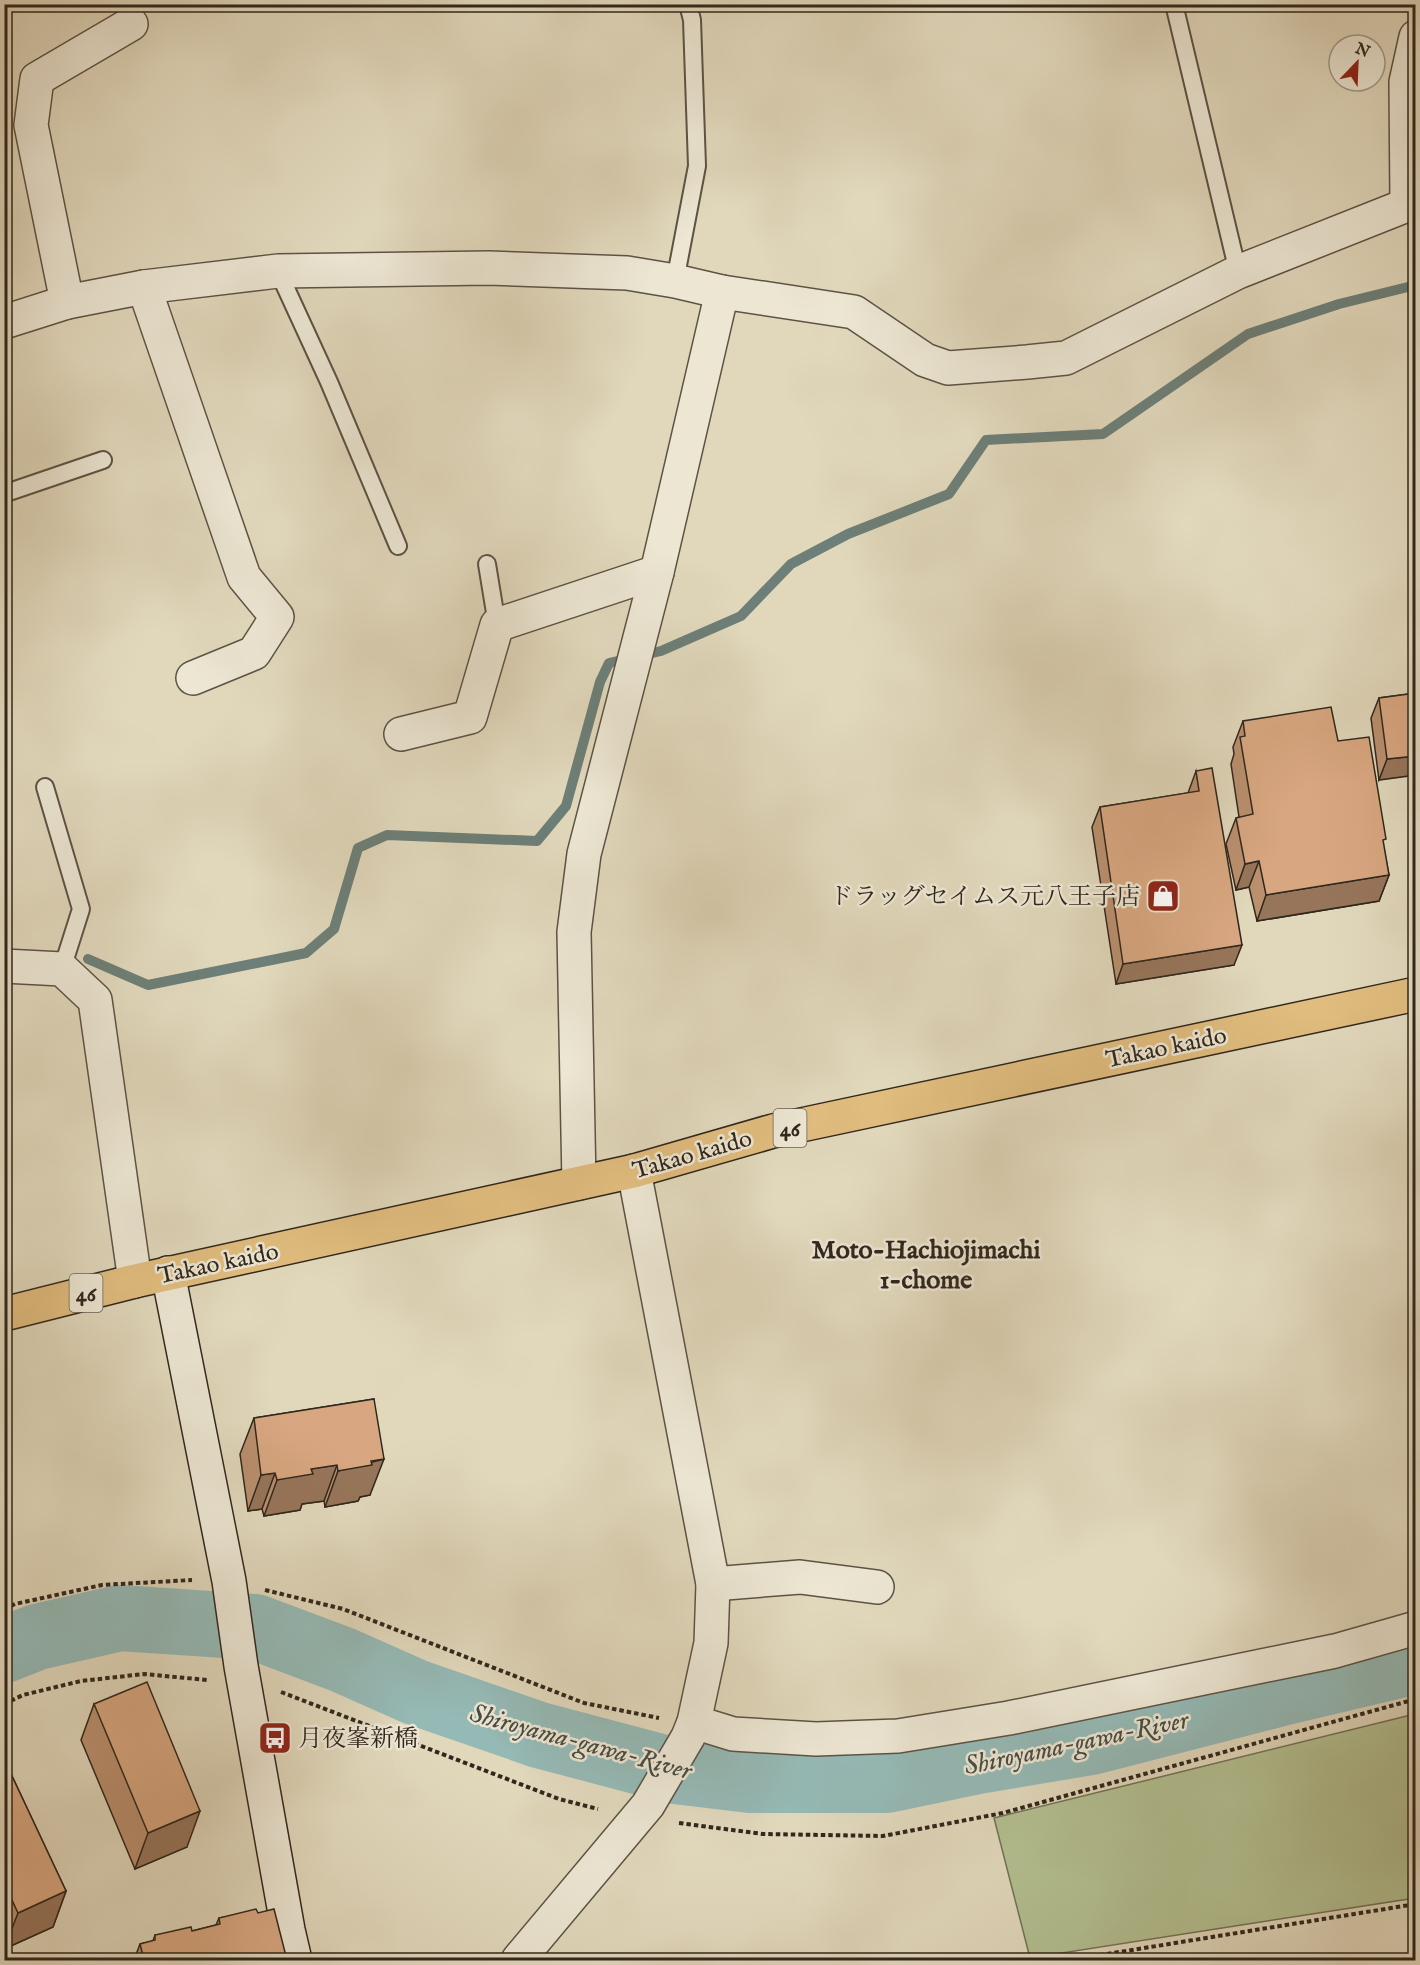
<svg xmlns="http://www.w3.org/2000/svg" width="1420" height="1965" font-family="'IM FELL English','Noto Serif JP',serif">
  <rect width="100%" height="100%" fill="#e1d8bc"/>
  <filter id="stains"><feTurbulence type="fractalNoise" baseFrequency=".00333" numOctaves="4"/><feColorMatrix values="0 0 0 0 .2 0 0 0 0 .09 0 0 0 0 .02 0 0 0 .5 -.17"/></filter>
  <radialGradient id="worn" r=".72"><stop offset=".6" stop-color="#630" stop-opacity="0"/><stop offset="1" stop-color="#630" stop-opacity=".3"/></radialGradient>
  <polygon fill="#b3bf91" stroke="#727357" stroke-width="1.5" points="1415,1714 1415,1898 1030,1958 994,1818"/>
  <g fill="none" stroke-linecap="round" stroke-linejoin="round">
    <polyline stroke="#6d7f78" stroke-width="10" points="88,959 148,985 306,953 334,929 358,848 387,835 537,841 566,806 600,682 609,663 661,651 741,616 791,564 848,534 949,494 986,440 1103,434 1248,334 1339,304 1416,285"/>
    <polyline stroke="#95b9b5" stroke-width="66" points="4,1650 37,1637 120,1618 255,1627 343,1660 415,1692 539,1735 675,1771 750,1780 887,1780 978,1761 1091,1742 1285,1692 1416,1661"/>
    <defs>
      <g id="lane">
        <polyline points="1174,4 1238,272"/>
        <polyline points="278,271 329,382 398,546"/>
        <polyline points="675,281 697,166 692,20 688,4"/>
        <polyline points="4,492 9,492 103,460"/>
        <polyline points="487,564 497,625"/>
        <polyline points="45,787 81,909 62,969"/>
      </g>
      <g id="street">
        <polyline points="1407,205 1406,82 1416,37"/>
        <polyline points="144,287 244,577 277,617 254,653 193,678"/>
        <polyline points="67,302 31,125 37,79 131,24"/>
        <polyline points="4,322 67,302 144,287 278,271 489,268 627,273 675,281 722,292 854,312 925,360 948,368 1027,362 1066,358 1238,272 1407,205 1416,204"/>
        <polyline points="401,734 470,717 497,625 657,572"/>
        <polyline points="4,966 62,969 95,1000 135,1281"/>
        <polyline points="579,1183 574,932 584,854 657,572 722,292"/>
        <polyline points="713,1584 800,1577 877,1587"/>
        <polyline points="694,1722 733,1734 816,1739 898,1736 1009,1718 1335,1651 1416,1628"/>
        <polyline points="518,1960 648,1805 688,1737 694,1722 711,1643 713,1584 634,1171"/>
      </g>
      <polyline id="secondary" points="168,1273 229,1581 241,1666 288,1930 295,1960"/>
      <polyline id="primary" points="4,1314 135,1281 634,1171 773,1131 1416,994"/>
    </defs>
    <use href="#lane" stroke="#5c5345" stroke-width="20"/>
    <use href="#street" stroke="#5c5345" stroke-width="36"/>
    <use href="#secondary" stroke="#30271d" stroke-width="36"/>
    <use href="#primary" stroke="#30271d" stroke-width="36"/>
    <g stroke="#30271d" stroke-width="4" stroke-dasharray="4.5 3" stroke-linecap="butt">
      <polyline points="265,1590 343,1609 584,1703 659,1718"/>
      <polyline points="4,1609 15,1604 102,1585 192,1580"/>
      <polyline points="281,1692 559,1799 598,1809"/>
      <polyline points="4,1704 23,1695 81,1681 144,1674 207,1680"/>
      <polyline points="679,1823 763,1834 883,1836 1003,1813 1416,1699"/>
      <polyline points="1070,1960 1416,1904"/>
    </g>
    <use href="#lane" stroke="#ece6d3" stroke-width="16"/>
    <use href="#street" stroke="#ece6d3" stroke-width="33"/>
    <use href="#secondary" stroke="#ece6d3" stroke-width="33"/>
    <use href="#primary" stroke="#e0bc7e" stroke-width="33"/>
  </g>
  <g fill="#ba906f" stroke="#30271d" stroke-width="1.5">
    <polygon points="1416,693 1379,780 1371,718 1379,698"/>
    <polygon points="1243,721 1338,741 1383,845 1389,875 1379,901 1257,921 1249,887 1236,890 1226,844 1236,818 1239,817 1231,764 1234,754 1233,747"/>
    <polygon points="1196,771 1234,965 1116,984 1092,827 1100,807 1188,793"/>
    <polygon points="374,1399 370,1495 360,1497 358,1501 325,1507 324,1501 302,1504 300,1510 264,1516 262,1509 248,1511 240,1454 254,1418"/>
    <polygon points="94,1704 187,1847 135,1869 81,1740"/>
    <polygon points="4,1759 66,1891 53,1927 4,1949"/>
    <polygon points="258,1913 287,1960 134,1960 140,1944 153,1941 155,1935 192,1931 216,1925 219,1918"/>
  </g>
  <g fill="#97755a" stroke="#30271d" stroke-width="1.5">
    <polygon points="1416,756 1416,775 1379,780 1387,759"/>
    <polygon points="1259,861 1249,887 1236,890 1245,864"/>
    <polygon points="1389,875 1379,901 1257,921 1266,895"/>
    <polygon points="1242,945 1234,965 1116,984 1123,964"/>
    <polygon points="384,1459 370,1495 360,1497 358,1501 325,1507 338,1471"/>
    <polygon points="337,1465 324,1501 302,1504 300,1510 264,1516 277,1480 311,1469"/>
    <polygon points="275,1473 262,1509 248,1511 261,1475"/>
    <polygon points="200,1811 187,1847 135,1869 148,1833"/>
    <polygon points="66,1891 53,1927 4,1949 18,1913"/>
    <polygon points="11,1898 4,1914 4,1904 6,1900"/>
  </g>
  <g fill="#d8a781" stroke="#30271d" stroke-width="1.5">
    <polygon points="1416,693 1416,756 1387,759 1379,698"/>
    <polygon points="1331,707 1338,741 1369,737 1386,839 1383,840 1389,875 1266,895 1259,861 1245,864 1236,818 1253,814 1240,737 1245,736 1243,721"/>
    <polygon points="1212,768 1242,945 1123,964 1100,807 1199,791 1196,771"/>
    <polygon points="374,1399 384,1459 371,1461 372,1465 338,1471 337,1465 311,1469 313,1474 277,1480 275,1473 261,1475 254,1418"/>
    <polygon points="147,1682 200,1811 148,1833 94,1704"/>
    <polygon points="4,1759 66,1891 18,1913 11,1898 6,1900 4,1898"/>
    <polygon points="256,1909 258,1913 274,1909 287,1960 144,1960 140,1944 155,1940 155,1935 191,1927 192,1931 220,1924 219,1918"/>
  </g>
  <defs>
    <symbol id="shop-square" viewBox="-11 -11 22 22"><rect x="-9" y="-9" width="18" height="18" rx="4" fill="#8f2418" stroke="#ece6d3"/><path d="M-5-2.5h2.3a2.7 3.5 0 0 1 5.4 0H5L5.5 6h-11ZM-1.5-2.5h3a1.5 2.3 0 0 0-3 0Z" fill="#fff"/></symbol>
    <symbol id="bus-square" viewBox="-11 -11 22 22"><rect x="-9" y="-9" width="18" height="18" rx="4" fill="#8f2418" stroke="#ece6d3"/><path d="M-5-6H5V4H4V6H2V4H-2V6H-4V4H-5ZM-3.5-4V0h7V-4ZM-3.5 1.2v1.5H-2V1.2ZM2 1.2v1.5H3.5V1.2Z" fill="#fff"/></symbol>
  </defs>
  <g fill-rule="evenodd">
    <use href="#shop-square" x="1144" y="877" width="38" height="38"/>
    <use href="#bus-square" x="256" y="1719" width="38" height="38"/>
  </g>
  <g text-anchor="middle" stroke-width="5" stroke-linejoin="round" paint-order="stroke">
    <g fill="#ece6d3" stroke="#686054" stroke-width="1.5">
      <rect x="773.5" y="1109" width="33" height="38" rx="4.5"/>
      <rect x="69.5" y="1274" width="33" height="38" rx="4.5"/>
    </g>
    <g font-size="22" font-weight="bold" fill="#30271d">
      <text x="790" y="1136">46</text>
      <text x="86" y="1301">46</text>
    </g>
    <g font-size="24" fill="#30271d" stroke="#ece6d3" text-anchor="end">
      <text x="1140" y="904">ドラッグセイムス元八王子店</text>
      <text x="298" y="1746" text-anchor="start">月夜峯新橋</text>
    </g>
    <g font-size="24" fill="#30271d" stroke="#ece6d3">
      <text transform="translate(1166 1047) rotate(-12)" y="8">Takao kaido</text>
      <text transform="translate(692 1154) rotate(-16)" y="8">Takao kaido</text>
      <text transform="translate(218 1263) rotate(-12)" y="8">Takao kaido</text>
    </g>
    <g font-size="26" font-weight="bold" fill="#30271d" stroke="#ece6d3">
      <text x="926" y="1258">Moto-Hachiojimachi<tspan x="926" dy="30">1-chome</tspan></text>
    </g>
    <g font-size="26" font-style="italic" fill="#494c43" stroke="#ece6d3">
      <text transform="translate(581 1741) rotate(15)" y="9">Shiroyama-gawa-River</text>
      <text transform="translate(1076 1742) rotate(-12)" y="9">Shiroyama-gawa-River</text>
    </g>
  </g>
  <rect width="1420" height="1965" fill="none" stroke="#e1d8bc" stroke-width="24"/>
  <rect x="6" y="6" width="1408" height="1953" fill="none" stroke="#30271d" stroke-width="3"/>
  <rect x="12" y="12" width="1396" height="1941" fill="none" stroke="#30271d" stroke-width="1.5"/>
  <g transform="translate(1357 63) rotate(23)"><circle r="28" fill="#ece6d3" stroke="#a19a8a" stroke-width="1.5"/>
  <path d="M0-4.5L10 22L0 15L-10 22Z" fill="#8f2418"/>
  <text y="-9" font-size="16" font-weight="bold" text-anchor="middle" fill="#30271d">N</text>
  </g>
  <rect width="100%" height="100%" filter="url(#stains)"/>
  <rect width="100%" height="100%" fill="url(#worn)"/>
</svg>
